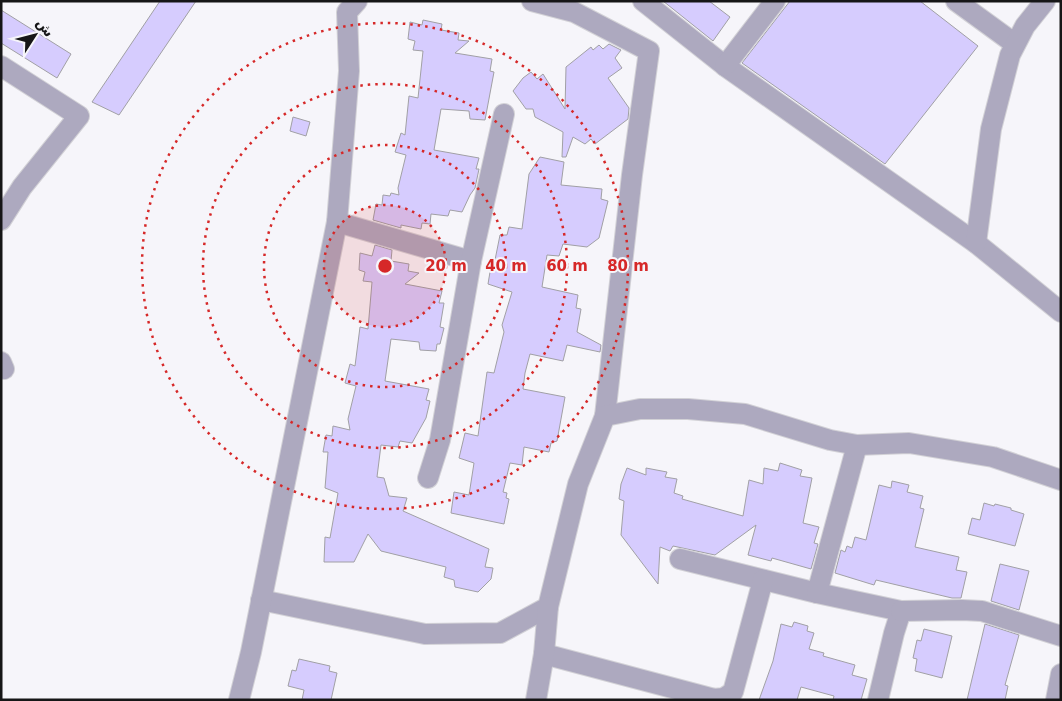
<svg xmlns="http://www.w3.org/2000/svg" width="1062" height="701" font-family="'DejaVu Sans','Noto Naskh Arabic',sans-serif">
  <rect width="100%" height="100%" fill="#f6f5fa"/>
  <g fill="#d6ccfe" stroke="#a1a0a5">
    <polygon points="160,1 196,1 119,115 92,102"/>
    <polygon points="663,1 709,1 730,17 713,41"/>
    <polygon points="790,1 920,1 978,46 885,164 742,63"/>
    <polygon points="1,10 71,54 57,78 1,43"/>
    <polygon points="423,20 442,24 441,30 459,33 458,40 469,41 455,53 492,59 490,71 494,72 485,120 470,119 469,111 441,109 434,150 479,158 476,169 479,169 475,188 470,195 462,212 450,210 448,216 431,214 430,224 422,223 421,229 401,225 401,228 373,220 376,204 382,205 383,195 390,196 391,193 399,195 398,188 406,155 395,152 401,133 405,135 409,96 418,98 423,51 413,50 415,41 408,39 410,22 422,25"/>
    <polygon points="609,44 621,50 615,58 622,68 608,78 629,108 628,119 595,144 591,139 585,144 573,137 566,157 562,157 563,132 535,117 533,109 526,109 513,91 523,78 531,72 537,79 543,74 565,109 566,67 591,47 593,50 599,45 603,49"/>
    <polygon points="293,117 310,122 306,136 290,131"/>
    <polygon points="540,157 564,162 561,185 602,189 601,199 608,201 599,238 587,247 563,244 559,256 547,255 542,287 578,295 576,308 581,309 577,332 601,345 600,352 567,345 563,361 530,354 525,373 523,389 565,397 557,441 551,443 549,452 524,447 522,465 510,463 503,492 507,493 506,498 509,499 504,524 451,513 454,492 469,495 474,463 459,458 465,433 478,436 487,372 494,373 504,332 502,325 512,292 488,284 492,260 495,260 500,235 507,235 509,227 522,229 529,174"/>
    <polygon points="375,245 392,250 391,261 409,264 408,271 419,273 405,284 442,291 439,303 444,303 440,327 444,328 440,344 437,344 436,351 420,350 419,342 391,339 385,381 429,389 426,400 430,401 426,418 412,443 400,441 398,447 381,445 377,477 384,478 389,496 407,498 403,511 489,549 485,567 493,568 491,579 478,592 455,587 454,580 444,577 446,567 381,551 368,534 354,562 324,562 325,537 330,538 338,493 325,488 328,452 323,452 326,435 332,436 333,426 350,430 348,419 356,386 345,383 350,364 355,366 360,327 368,329 372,282 363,281 365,272 359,270 360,253 372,256"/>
    <polygon points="780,463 802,470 800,476 812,478 803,523 819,527 814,543 818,544 811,569 772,558 771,561 748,555 756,525 715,555 673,546 670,551 660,547 658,584 621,535 624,501 619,499 621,484 627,468 646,475 646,468 667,472 665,477 677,479 674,493 683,496 682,499 743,516 749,480 763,484 764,468 778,471"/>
    <polygon points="892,481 909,485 907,492 923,496 920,508 924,509 915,547 959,557 956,570 967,572 961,598 952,598 876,580 874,585 835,573 841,550 845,552 847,546 852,548 855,537 866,540 879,485 891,488"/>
    <polygon points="984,503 994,506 995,504 1011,508 1011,510 1024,514 1015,546 968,534 972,518 980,520"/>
    <polygon points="1000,564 1029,571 1019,610 991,601"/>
    <polygon points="794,622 808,626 807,631 814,633 809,649 824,653 823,656 855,665 852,675 867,679 861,700 833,700 834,696 801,687 797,700 759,700 773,661 781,624 792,627"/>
    <polygon points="985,624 1019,635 1005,685 1008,686 1005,700 967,700"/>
    <polygon points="924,629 952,636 942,678 915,671 917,659 913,658 917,640 921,641"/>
    <polygon points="299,659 330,666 329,671 337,673 331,700 302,700 304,690 288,686 292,670 296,671"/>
  </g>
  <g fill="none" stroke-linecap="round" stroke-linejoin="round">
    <defs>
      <g id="street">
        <polyline points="532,1 574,12 649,51 632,175 605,416"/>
        <polyline points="643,1 725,66 976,243 1061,312"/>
        <polyline points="956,1 1015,44"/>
        <polyline points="1,66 79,116 22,187 1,220"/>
        <polyline points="725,66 775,1"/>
        <polyline points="337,222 471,261"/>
        <polyline points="976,243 991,129 1010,55 1025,26 1045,1"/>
        <polyline points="1,362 4,369"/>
        <polyline points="428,478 440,440 471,261 504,114"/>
        <polyline points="680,559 817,593 901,611 894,633 878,700"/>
        <polyline points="817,593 857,445"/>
        <polyline points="261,600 425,634 500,633 548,607 578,484 605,416 640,409 688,409 745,414 830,440 857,445 909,443 993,457 1061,480"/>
        <polyline points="901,611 962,610 982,611 1061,636"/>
        <polyline points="544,654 714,699 724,698 733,692 763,580"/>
        <polyline points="239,700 251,652 337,222 349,71 347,12 357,1"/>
        <polyline points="536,700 544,654 548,607"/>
        <polyline points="1056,700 1061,674"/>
      </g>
    </defs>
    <use href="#street" stroke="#d2d1d6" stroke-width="22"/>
    <use href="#street" stroke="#ada9bf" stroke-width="20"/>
  </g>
  <circle cx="385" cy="266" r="61" fill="#d62828" fill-opacity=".12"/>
  <g fill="none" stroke="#d62828" stroke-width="2.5" stroke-dasharray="2.5 5">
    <circle cx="385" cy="266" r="61"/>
    <circle cx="385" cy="266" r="121"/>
    <circle cx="385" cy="266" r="182"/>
    <circle cx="385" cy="266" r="243"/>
  </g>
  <circle cx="385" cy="266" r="8" fill="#d62828" stroke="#f6f5fa" stroke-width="2.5"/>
  <g font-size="15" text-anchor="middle" font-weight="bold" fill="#d62828" stroke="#f6f5fa" stroke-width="4" stroke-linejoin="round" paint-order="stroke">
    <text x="446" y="271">20 m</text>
    <text x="506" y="271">40 m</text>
    <text x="567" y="271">60 m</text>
    <text x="628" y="271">80 m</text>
  </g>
  <rect width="1062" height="701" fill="none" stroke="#161617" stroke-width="5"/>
  <g transform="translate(35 35) rotate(54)" stroke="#f6f5fa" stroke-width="4" paint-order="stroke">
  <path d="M0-4L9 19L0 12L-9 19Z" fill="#161617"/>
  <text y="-8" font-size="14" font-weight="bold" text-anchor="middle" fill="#161617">ش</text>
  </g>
</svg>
